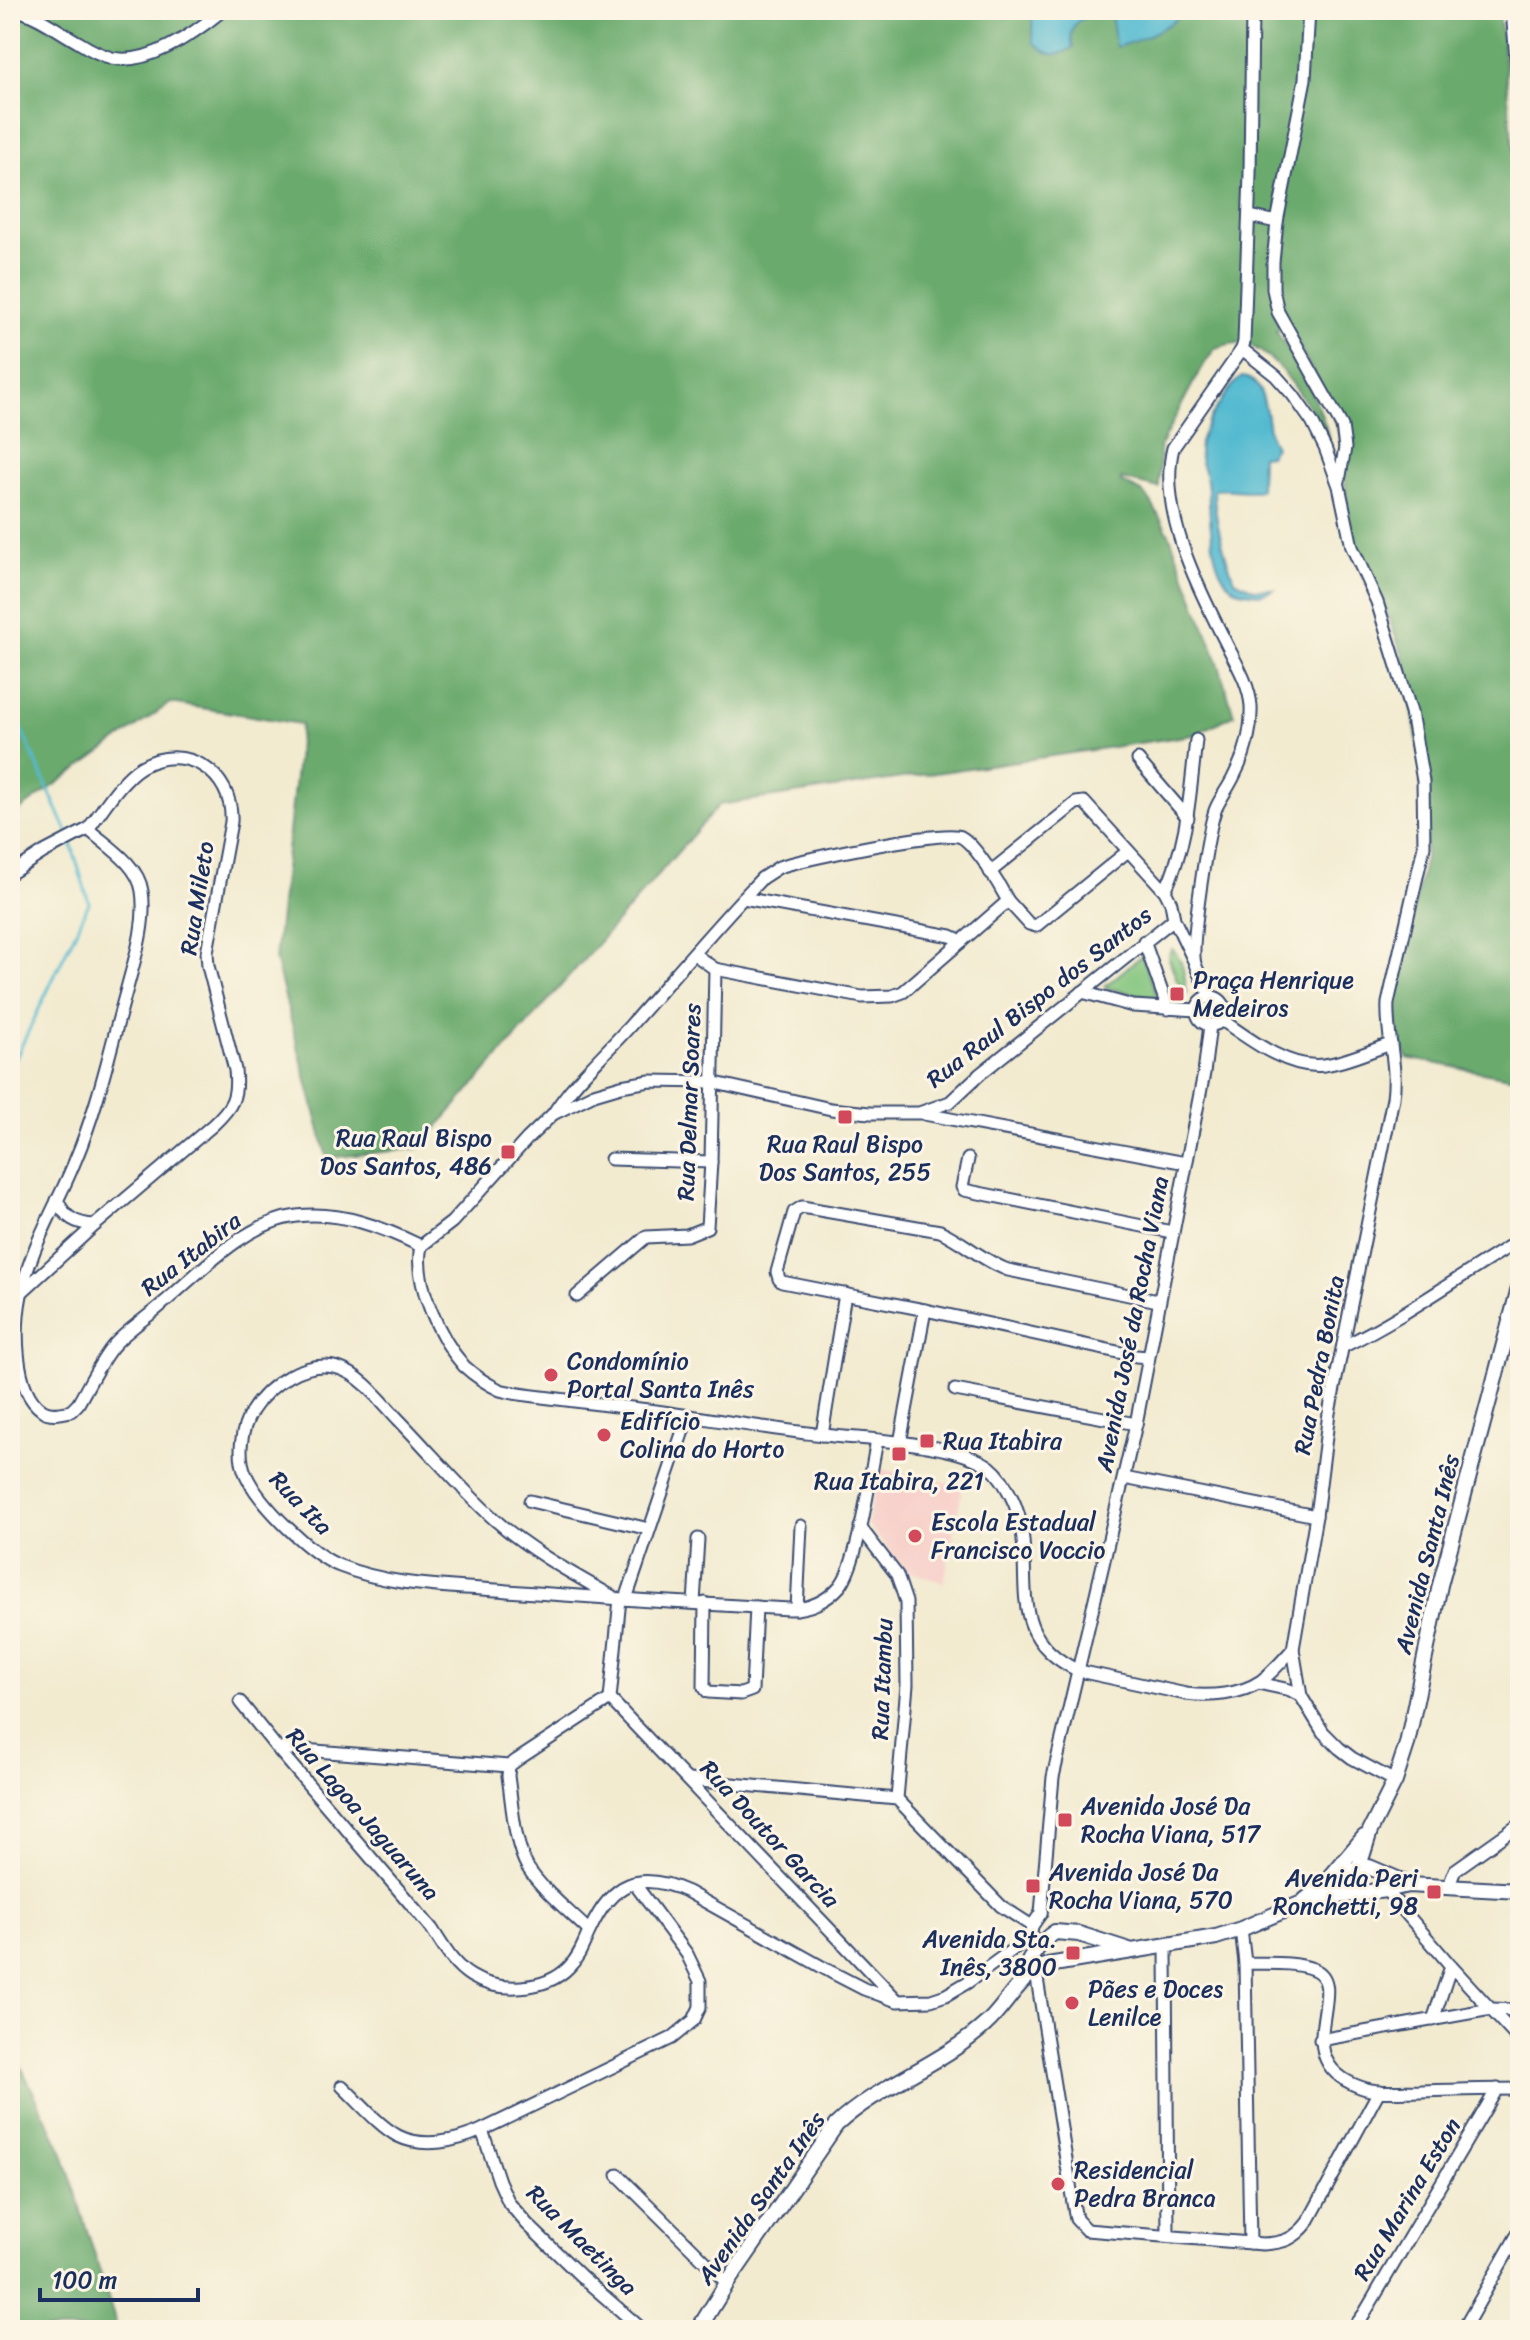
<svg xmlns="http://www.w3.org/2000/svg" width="1530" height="2340" font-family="Sriracha,sans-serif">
  <rect width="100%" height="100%" fill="#fcf5e5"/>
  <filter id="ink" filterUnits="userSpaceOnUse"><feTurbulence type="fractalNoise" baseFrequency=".0125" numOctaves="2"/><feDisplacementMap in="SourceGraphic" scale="16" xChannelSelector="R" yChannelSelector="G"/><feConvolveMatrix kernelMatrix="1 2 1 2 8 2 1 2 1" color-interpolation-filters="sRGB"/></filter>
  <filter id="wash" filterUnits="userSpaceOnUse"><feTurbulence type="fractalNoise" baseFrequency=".006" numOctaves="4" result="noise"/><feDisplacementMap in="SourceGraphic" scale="32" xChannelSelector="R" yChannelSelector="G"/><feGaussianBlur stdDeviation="1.8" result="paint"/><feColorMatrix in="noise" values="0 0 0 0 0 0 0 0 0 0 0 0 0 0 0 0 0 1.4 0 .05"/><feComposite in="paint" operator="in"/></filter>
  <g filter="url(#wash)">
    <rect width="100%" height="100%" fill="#f2ebd0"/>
    <polygon fill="#f7d0ca" points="880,1469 963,1486 944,1583 907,1571 867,1524"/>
    <g fill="#83c57e" stroke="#4f7a6e" stroke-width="2">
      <path d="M1172 949C1184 958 1185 980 1187 994L1177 980 1168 956Z"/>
      <polygon points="1142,957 1158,998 1106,988 1105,986 1139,958"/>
    </g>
    <g fill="#6aaa6d" stroke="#426c66" stroke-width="2">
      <path d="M10 10H1499L1520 212V1079L1407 1058 1398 1033 1395 996 1425 858 1427 801 1404 659 1382 601 1358 553 1348 512 1341 439 1331 407 1288 325 1276 331C1299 365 1319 399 1329 439 1311 411 1276 347 1240 343 1232 342 1223 346 1215 348L1199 372 1160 446 1159 488 1121 479V482L1142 492 1151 502 1169 534 1218 662 1234 715 1193 735 719 805 419 1148 327 1158 275 959 301 724 170 703 10 817Z"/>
      <polygon points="10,2044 63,2153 118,2330 10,2330"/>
    </g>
    <g fill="#52bad0" stroke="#367497" stroke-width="2">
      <path d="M1034 10H1188C1167 28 1142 40 1116 47 1112 33 1116 25 1108 12 1084 17 1066 18 1073 47 1056 59 1048 55 1033 42L1032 17Z"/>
      <path d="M1241 377C1266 377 1266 419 1270 435 1271 440 1273 443 1275 447L1269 455 1261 456 1260 490C1245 493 1231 488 1214 490 1214 520 1224 551 1234 580L1254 589H1274C1262 596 1259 594 1245 592 1205 586 1212 511 1207 481 1205 472 1199 461 1199 451 1198 433 1227 389 1241 377Z"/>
    </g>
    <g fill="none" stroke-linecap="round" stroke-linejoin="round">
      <g stroke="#52bad0" stroke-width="3">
        <polyline points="10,704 69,836"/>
        <polyline points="10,1070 89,903 71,843"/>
      </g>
    </g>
  </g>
  <g filter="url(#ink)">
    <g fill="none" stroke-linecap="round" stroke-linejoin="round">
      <defs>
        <g id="minor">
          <path d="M18 10C41 17 58 31 78 42 89 49 100 55 112 58 149 66 196 32 223 10"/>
          <polyline points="1309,10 1305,79 1277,222 1273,262 1273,289 1278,312 1342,426 1345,448 1339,481"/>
          <polyline points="1513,10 1513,22 1520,110"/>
          <polyline points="1249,216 1277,222"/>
          <path d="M1242 349 1276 376 1293 395 1312 422 1325 448 1339 486 1352 547 1377 602 1411 712 1423 781 1424 846 1388 1003C1386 1035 1398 1065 1393 1098L1329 1413 1316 1516 1293 1649 1301 1696 1323 1732 1339 1748 1352 1758 1395 1781"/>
          <polyline points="1138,760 1188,818"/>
          <polyline points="990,872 1076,803 1084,802 1165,891 1171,903 1174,919 1194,961"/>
          <path d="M10 874 44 852 88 829C107 846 138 864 142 891 147 924 134 961 126 992 110 1049 98 1107 75 1161 57 1206 30 1247 21 1295 15 1325 13 1390 42 1410 50 1416 62 1413 71 1411L78 1404C89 1385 99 1363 113 1346 126 1331 145 1319 160 1306 198 1274 245 1222 297 1216 341 1211 382 1227 421 1246"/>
          <path d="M1165 891C1188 843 1190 792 1196 740"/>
          <polyline points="743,898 951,936 962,941"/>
          <polyline points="1008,901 1029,924 1036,926 1128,851"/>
          <polyline points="1144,941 1168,1009"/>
          <polyline points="1082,992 1133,1006 1197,1010"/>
          <path d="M1211 997C1206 987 1199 975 1195 964 1190 947 1208 827 1216 808 1221 797 1229 787 1234 776 1245 755 1252 730 1251 706 1249 682 1234 660 1224 639 1197 586 1158 509 1173 448L1242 349 1244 342 1250 174 1252 10"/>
          <circle cx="1211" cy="1011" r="14"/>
          <path d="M1222 1020C1249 1039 1289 1070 1324 1065 1347 1062 1369 1051 1391 1044"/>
          <path d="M553 1114C574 1081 603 1056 629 1027 667 984 704 940 743 898L762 878 779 867C802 859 945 829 961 837 976 845 1000 886 1008 901L903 992 892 996 862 997 715 969 694 954"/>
          <polyline points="924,1114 1186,1163"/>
          <polyline points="611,1159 711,1162"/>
          <polyline points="968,1159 962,1187 964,1190 1172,1232"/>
          <path d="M57 1200C65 1218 76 1224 95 1225"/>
          <path d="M421 1246C413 1282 440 1339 464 1366 475 1376 487 1384 500 1390 514 1394 528 1395 542 1397 580 1402 618 1406 656 1411 712 1419 768 1429 824 1435 868 1440 955 1442 990 1467 1000 1475 1005 1485 1011 1496 1044 1560 993 1631 1079 1671L1186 1694C1210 1697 1240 1695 1261 1681 1273 1672 1283 1660 1293 1649"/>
          <polyline points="421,1246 452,1222 527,1139 553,1114 594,1094 621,1086 650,1081 711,1082 831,1109 870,1113 919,1113 950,1102 980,1074 1174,919"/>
          <path d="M23 1291 95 1225 213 1125C232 1107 238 1098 235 1070L208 966 207 952 231 822C234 773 185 741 141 767 121 779 102 811 88 829"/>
          <polyline points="577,1296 646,1237 687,1235 707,1227 711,1162 715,969"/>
          <path d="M1344 1346C1406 1316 1461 1275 1520 1240"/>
          <path d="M1148 1357 1136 1356 925 1310 782 1282 779 1279 777 1272 794 1212 802 1207 940 1231C964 1242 983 1261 1008 1270L1158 1301"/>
          <polyline points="955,1390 1136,1424"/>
          <polyline points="822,1435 845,1294"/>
          <polyline points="900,1443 925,1310"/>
          <polyline points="1124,1478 1316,1516"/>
          <polyline points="530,1501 649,1529"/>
          <polyline points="860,1527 897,1575 906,1602 907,1685 897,1799"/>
          <path d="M615 1598C573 1574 530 1551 494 1519 460 1488 430 1452 398 1419 381 1401 362 1375 338 1368 306 1359 268 1385 252 1411 241 1429 237 1455 246 1475 259 1504 311 1555 340 1566 393 1587 451 1586 507 1591 601 1598 695 1604 790 1609 809 1609 827 1601 840 1586 859 1563 870 1473 877 1441"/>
          <polyline points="626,1599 688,1416"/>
          <polyline points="694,1603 698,1539"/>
          <polyline points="705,1603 704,1687 708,1692 741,1694 752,1690 756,1607"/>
          <polyline points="797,1609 801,1526"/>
          <polyline points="1258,1683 1290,1690 1301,1696"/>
          <polyline points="610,1699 897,2000"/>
          <polyline points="610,1699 620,1599"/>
          <path d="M240 1702 277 1748 432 1929C443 1946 453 1965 471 1976 498 1993 546 1991 569 1967 580 1956 583 1944 590 1930 612 1882 639 1870 688 1892L831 1972 864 1989 897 2001 931 2000 946 1995 968 1982 1030 1937"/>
          <polyline points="277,1748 509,1766"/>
          <polyline points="689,1780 897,1799 1001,1906 1032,1926"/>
          <polyline points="1448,1888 1455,1870 1520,1824"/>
          <polyline points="1386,1890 1451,1966 1520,2041"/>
          <polyline points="1041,1913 1053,1777 1136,1424 1204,1073 1210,1025"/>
          <polyline points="1241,1929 1245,1963 1250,2243"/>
          <path d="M589 1931C569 1911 543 1891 528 1868 514 1844 512 1803 508 1776L509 1766 517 1760 610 1699"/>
          <polyline points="1030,1941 1032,1926 1041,1913"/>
          <polyline points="1166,1947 1168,2236"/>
          <path d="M1245 1963C1267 1964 1292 1961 1313 1969 1354 1985 1283 2059 1360 2087 1378 2094 1402 2091 1421 2091 1454 2090 1487 2089 1520 2089"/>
          <path d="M1035 1966 1073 2203 1076 2219 1086 2230 1263 2244C1284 2243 1295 2239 1308 2222L1379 2091"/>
          <polyline points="1433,2020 1451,1966"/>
          <polyline points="1320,2040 1491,2009 1520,2010"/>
          <path d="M342 2086C358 2101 379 2126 398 2136 424 2149 457 2141 482 2130L672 2038 694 2020 700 2007V1981L687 1954 634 1883"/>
          <polyline points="482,2130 499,2181 509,2203 527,2224 583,2278 643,2330"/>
          <polyline points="618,2175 727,2283"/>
          <polyline points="1352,2330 1364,2314 1497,2089"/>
          <polyline points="1463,2330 1520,2230"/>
        </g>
        <g id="major">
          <polyline points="1349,1870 1369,1867 1402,1881 1408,1885"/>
          <polyline points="1329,1897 1386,1890 1408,1885 1520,1891"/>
          <polyline points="1305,1900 1322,1887 1364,1837"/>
          <path d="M1021 1982C1026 1962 1038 1943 1055 1932L1079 1934 1129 1950"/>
          <path d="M698 2330 727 2283 836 2125C880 2084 941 2065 986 2024 1006 2007 1021 1972 1048 1965L1216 1937 1241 1929 1302 1903 1329 1897 1356 1876 1370 1831 1395 1781 1407 1744 1440 1585 1520 1284"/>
        </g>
      </defs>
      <use href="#minor" stroke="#3b4b6f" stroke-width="15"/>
      <use href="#major" stroke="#3b4b6f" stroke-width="18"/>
      <use href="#minor" stroke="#fff" stroke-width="11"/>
      <use href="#major" stroke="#fff" stroke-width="14"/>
    </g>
  </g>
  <g fill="#d1495b" stroke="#fcf5e5" stroke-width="3">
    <rect x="1169" y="986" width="16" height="16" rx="4"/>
    <rect x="837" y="1109" width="16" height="16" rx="4"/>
    <rect x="500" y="1144" width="16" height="16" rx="4"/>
    <circle cx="551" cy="1375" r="8"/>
    <circle cx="604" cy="1435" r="8"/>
    <rect x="919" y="1433" width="16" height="16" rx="4"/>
    <rect x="891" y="1446" width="16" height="16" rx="4"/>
    <circle cx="915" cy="1536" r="8"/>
    <rect x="1057" y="1812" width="16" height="16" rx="4"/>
    <rect x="1025" y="1878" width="16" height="16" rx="4"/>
    <rect x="1426" y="1884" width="16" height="16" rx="4"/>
    <rect x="1065" y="1945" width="16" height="16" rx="4"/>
    <circle cx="1072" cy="2003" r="8"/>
    <circle cx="1058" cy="2184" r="8"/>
  </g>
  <g text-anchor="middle" stroke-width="6" stroke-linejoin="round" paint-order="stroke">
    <g font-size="24" fill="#1b2f5e" stroke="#fcf5e5">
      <text transform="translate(197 898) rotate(-81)" y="8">Rua Mileto</text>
      <text transform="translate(1039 997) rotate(-38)" y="8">Rua Raul Bispo dos Santos</text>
      <text transform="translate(689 1102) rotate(-88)" y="8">Rua Delmar Soares</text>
      <text transform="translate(191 1254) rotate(-38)" y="8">Rua Itabira</text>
      <text transform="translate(1132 1324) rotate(-79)" y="8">Avenida José da Rocha Viana</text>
      <text transform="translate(1319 1365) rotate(-79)" y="8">Rua Pedra Bonita</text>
      <text transform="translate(301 1503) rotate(46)" y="8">Rua Ita</text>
      <text transform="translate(1427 1554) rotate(-76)" y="8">Avenida Santa Inês</text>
      <text transform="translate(882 1679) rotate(-88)" y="8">Rua Itambu</text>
      <text transform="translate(363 1814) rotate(49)" y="8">Rua Lagoa Jaguaruna</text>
      <text transform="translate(770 1834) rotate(47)" y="8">Rua Doutor Garcia</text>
      <text transform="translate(761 2198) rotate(-55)" y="8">Avenida Santa Inês</text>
      <text transform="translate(1407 2199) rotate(-59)" y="8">Rua Marina Eston</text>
      <text transform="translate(582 2240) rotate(45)" y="8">Rua Maetinga</text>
    </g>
    <g font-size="24" fill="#1b2f5e" stroke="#fcf5e5" text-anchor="start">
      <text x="1193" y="988">Praça Henrique<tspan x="1193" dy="28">Medeiros</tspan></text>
      <text x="492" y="1146" text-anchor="end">Rua Raul Bispo<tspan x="492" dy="28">Dos Santos, 486</tspan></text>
      <text x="845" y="1152" text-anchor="middle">Rua Raul Bispo<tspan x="845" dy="28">Dos Santos, 255</tspan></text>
      <text x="567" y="1369">Condomínio<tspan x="567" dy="28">Portal Santa Inês</tspan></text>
      <text x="620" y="1429">Edifício<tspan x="620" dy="28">Colina do Horto</tspan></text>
      <text x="943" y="1449">Rua Itabira</text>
      <text x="899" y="1489" text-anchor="middle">Rua Itabira, 221</text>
      <text x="931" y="1530">Escola Estadual<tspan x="931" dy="28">Francisco Voccio</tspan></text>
      <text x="1081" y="1814">Avenida José Da<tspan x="1081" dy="28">Rocha Viana, 517</tspan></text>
      <text x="1049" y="1880">Avenida José Da<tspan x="1049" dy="28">Rocha Viana, 570</tspan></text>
      <text x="1418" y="1886" text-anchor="end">Avenida Peri<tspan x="1418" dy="28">Ronchetti, 98</tspan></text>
      <text x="1057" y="1947" text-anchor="end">Avenida Sta.<tspan x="1057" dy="28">Inês, 3800</tspan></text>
      <text x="1088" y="1997">Pães e Doces<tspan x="1088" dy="28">Lenilce</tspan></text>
      <text x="1074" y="2178">Residencial<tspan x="1074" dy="28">Pedra Branca</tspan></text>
    </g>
  </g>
  <rect width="1530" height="2340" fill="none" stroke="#fcf5e5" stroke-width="40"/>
  <path d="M40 2288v12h158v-12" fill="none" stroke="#1b2f5e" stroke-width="4"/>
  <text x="52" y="2288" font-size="24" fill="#1b2f5e" stroke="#fcf5e5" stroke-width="6" paint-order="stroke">100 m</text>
</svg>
